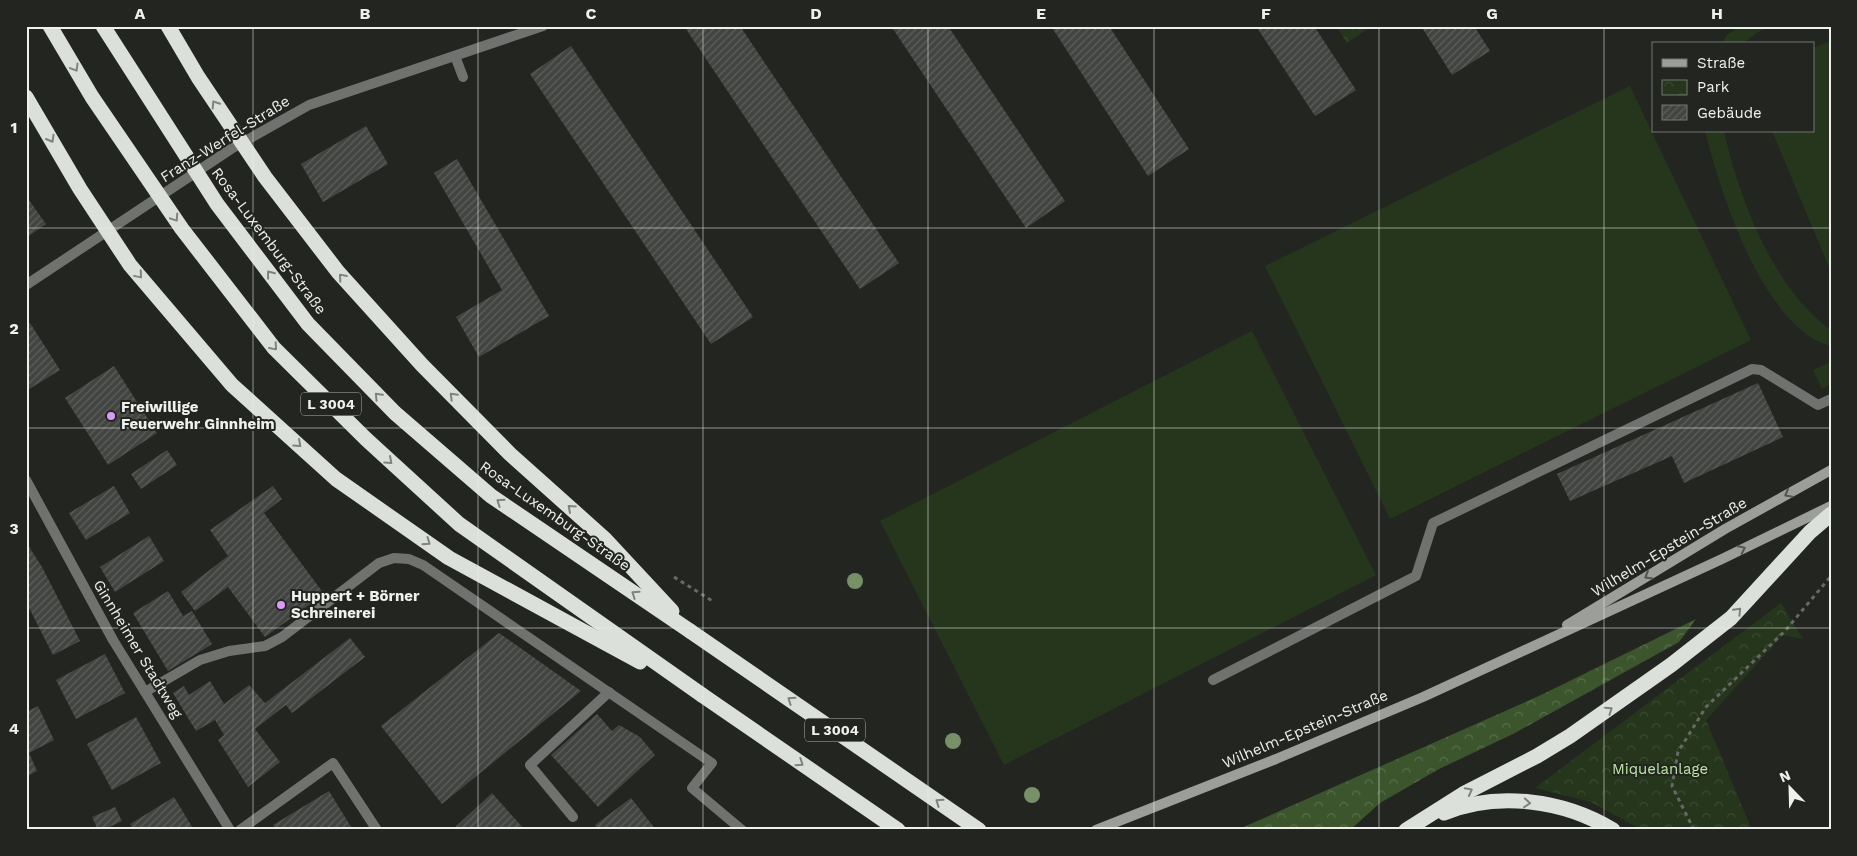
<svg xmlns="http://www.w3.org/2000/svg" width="1857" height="856" font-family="'Work Sans',sans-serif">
  <defs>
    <pattern id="forest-crowns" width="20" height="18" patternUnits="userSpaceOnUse" patternTransform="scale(1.25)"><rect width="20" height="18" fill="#3c552d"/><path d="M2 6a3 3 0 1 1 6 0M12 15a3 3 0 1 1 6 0" fill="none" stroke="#586e4c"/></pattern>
    <pattern id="park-crowns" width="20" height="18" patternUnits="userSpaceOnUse" patternTransform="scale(1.25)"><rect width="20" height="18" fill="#25361c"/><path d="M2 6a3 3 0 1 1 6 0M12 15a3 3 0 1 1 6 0" fill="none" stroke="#3a4a32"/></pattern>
    <pattern id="building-hatch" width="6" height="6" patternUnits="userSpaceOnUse" patternTransform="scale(1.25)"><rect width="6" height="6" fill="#414440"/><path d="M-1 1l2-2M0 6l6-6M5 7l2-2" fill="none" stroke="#5d5f5c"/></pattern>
  </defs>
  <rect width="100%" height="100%" fill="#232521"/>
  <g fill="#25361c">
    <polygon points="1740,26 1773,26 1758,32 1742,44 1721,44 1727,35"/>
    <polygon points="1831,41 1831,272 1772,131 1813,131 1813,48"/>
    <polygon points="1630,86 1751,340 1390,519 1265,266"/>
    <path d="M1705 131H1724C1739 198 1773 289 1831 330V351L1829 346C1819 342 1810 338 1802 331 1752 288 1721 194 1705 131Z"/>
    <polygon points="1252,331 1376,575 1004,765 880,521"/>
    <polygon points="1831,362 1831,384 1822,389 1813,370"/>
  </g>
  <polygon fill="url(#forest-crowns)" points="1696,619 1679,642 1513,734 1439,769 1380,803 1350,830 1237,830 1541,695"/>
  <g fill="url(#park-crowns)">
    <polygon points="1336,26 1372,26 1347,43"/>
    <polygon points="1781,603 1803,639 1783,635 1706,720 1752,830 1642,830 1591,802 1535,788"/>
  </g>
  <g fill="url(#building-hatch)">
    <polygon points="684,26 740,26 899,263 860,289"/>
    <polygon points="891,26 948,26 1065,201 1026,228"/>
    <polygon points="1051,26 1109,26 1189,149 1148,176"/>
    <polygon points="1256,26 1314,26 1356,90 1315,116"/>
    <polygon points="1421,26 1474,26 1490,51 1452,75"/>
    <polygon points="571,46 753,317 711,344 530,74"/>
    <polygon points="366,126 388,164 323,202 301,164"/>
    <polygon points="457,159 549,316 479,357 456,317 502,290 434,173"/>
    <polygon points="26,196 46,224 26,238"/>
    <polygon points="30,323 60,370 26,391 26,326"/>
    <polygon points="114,366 157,433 108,465 65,398"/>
    <polygon points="1758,383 1783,437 1684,483 1672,456 1570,501 1557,474"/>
    <polygon points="167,450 177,465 141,489 131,474"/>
    <polygon points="114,486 130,513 86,540 69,513"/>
    <polygon points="273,486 282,499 264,513 324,594 265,637 228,587 195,611 181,592 228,556 210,530"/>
    <polygon points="149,536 164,561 115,592 100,567"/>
    <polygon points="26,542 42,567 80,641 53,655 26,602"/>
    <polygon points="168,591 183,616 192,611 212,644 168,671 133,613"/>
    <polygon points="499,633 581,691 442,804 381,726"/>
    <polygon points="350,638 365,657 292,713 286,705 255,729 280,762 248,787 218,740 224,735 215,720 196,731 173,693 184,686 189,695 210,681 224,704 249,685 265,703"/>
    <polygon points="105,654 125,693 76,719 56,680"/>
    <polygon points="38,706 54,740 29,753 37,771 26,777 26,712"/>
    <polygon points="597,714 612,731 619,725 640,737 655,755 598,807 551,755"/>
    <polygon points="136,717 161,763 112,790 87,744"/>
    <polygon points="329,791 353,830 276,830 273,825"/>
    <polygon points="492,793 525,830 452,830"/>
    <polygon points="174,797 194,830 133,830 130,824"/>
    <polygon points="631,798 656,830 598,830 595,825"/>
    <polygon points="115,807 122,821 103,830 98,830 92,817"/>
  </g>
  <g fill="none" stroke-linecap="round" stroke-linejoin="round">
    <g stroke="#676965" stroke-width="3" stroke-dasharray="4 4" stroke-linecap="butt">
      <polyline points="674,577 714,602"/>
      <polyline points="1694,830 1672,786 1678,752 1706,707 1785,631 1831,576"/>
    </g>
    <g stroke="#70726f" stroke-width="10">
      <polyline points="455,56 463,77"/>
      <polyline points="1213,680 1416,576 1433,523 1752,369 1761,370 1818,405 1831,399"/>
      <polyline points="145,692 200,660 229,651 265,646 282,637 379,563 394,558 409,559 423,565 712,763 692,788 742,830"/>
      <polyline points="573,817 530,765 609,692"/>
      <polyline points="240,830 333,763 377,830"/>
    </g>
    <g stroke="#70726f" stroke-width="10">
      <polyline points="26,285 231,149 309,105 543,26"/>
      <polyline points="26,480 113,640 230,830"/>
    </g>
    <g stroke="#9c9e9a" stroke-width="10">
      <polyline points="1567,625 1725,529 1831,470"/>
      <polyline points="1096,830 1276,759 1423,697 1722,559 1831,506"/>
    </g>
    <g stroke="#dce0da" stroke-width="15">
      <polyline points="690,631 979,830"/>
      <polyline points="702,695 898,830"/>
      <path d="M1444 813C1498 791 1564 800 1613 830"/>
      <polyline points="1406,830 1463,794 1537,756 1570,736 1671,665 1731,618 1810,532 1831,514"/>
    </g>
    <g stroke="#dce0da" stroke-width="15">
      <polyline points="50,26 92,97 182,229 274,348 366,439 459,524 702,695"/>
      <polyline points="103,26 217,204 308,324 395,413 491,496 690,631"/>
      <polyline points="168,26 198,77 265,177 338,272 422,365 510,454 605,539 672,611"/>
      <polyline points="26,97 80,189 130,265 232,385 336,479 449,558 640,662"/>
    </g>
  </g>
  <g fill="#779068">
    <circle cx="855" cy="581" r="8"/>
    <circle cx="953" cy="741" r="8"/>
    <circle cx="1032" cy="795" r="8"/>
  </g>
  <defs><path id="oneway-chevron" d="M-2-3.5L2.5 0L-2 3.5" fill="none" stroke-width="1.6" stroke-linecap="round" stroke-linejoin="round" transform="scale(1.25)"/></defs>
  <g stroke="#80827e">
    <use href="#oneway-chevron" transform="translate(75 68) rotate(59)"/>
    <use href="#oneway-chevron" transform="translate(215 104) rotate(-123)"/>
    <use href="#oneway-chevron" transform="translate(51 139) rotate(60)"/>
    <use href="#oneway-chevron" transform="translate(175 218) rotate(56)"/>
    <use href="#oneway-chevron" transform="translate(270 274) rotate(-128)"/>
    <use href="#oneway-chevron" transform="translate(139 275) rotate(50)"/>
    <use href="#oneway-chevron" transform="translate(342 277) rotate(-131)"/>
    <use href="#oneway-chevron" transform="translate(274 347) rotate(49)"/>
    <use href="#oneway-chevron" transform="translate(378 396) rotate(-134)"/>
    <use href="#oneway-chevron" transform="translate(453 396) rotate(-135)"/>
    <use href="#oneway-chevron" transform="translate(298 444) rotate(42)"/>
    <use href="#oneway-chevron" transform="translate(389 461) rotate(42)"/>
    <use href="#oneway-chevron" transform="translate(500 502) rotate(-146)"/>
    <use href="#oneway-chevron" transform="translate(571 508) rotate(-138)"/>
    <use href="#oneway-chevron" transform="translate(427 542) rotate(35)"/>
    <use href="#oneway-chevron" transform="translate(635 594) rotate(-146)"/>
    <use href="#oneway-chevron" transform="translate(1738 611) rotate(-46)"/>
    <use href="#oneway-chevron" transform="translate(791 700) rotate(-146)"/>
    <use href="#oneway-chevron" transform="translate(1609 710) rotate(-35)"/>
    <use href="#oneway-chevron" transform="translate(800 763) rotate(34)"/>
    <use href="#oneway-chevron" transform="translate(1469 791) rotate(-28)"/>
    <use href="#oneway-chevron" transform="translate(939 802) rotate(-145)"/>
    <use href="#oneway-chevron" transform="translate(1527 803) rotate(5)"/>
  </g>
  <g stroke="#535551">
    <use href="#oneway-chevron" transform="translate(1788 494) rotate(151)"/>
    <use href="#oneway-chevron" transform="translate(1742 549) rotate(-26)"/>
    <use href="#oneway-chevron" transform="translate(1648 576) rotate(149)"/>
  </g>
  <path fill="none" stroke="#eff1ee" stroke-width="1" stroke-opacity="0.55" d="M253 26V830M478 26V830M703 26V830M928 26V830M1154 26V830M1379 26V830M1604 26V830M26 228H1831M26 428H1831M26 628H1831"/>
  <g fill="#da9af6" stroke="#232521" stroke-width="2">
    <circle cx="111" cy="416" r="5"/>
    <circle cx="281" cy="605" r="5"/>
  </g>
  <g text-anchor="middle" stroke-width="4" stroke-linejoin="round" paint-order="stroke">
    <g fill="#232521" stroke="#b2b4b0" stroke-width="1">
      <rect x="301" y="392.5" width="60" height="23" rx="4"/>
      <rect x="805" y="718.5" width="60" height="23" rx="4"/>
    </g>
    <g font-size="14" font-weight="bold" fill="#eff1ee">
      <text x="331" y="409">L 3004</text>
      <text x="835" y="735">L 3004</text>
    </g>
    <g font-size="15" fill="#eff1ee" stroke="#232521">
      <text transform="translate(225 139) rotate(-32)" y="5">Franz-Werfel-Straße</text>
      <text transform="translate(269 241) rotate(53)" y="5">Rosa-Luxemburg-Straße</text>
      <text transform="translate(555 516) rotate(35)" y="5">Rosa-Luxemburg-Straße</text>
      <text transform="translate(1669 547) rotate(-31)" y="5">Wilhelm-Epstein-Straße</text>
      <text transform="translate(138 649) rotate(59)" y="5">Ginnheimer Stadtweg</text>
      <text transform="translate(1305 729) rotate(-23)" y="5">Wilhelm-Epstein-Straße</text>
    </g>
    <g font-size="15" font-weight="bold" fill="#eff1ee" stroke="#232521" text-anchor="start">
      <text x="121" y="412">Freiwillige<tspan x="121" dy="17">Feuerwehr Ginnheim</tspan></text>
      <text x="291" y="601">Huppert + Börner<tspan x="291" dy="17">Schreinerei</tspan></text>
    </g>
    <g font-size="15" fill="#bbe7a3" stroke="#232521">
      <text x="1660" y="774">Miquelanlage</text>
    </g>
  </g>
  <rect width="1857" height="856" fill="none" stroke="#232521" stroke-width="55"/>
  <rect x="1652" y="42" width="162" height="90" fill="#232521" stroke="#757773"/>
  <rect x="1662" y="59" width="25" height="8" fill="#9c9e9a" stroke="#757773"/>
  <text x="1697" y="68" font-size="15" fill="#eff1ee">Straße</text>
  <rect x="1662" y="80" width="25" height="15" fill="url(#park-crowns)" stroke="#757773"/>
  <text x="1697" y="92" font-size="15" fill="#eff1ee">Park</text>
  <rect x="1662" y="105" width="25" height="15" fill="url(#building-hatch)" stroke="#757773"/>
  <text x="1697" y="118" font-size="15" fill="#eff1ee">Gebäude</text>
  <g transform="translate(1790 788) rotate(337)" stroke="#232521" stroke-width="4" paint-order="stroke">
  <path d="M0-4L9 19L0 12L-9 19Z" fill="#eff1ee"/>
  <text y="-8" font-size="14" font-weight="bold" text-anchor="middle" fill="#eff1ee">N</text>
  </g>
  <rect x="28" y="28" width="1802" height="800" fill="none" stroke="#eff1ee" stroke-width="2"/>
  <g font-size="16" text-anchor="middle" font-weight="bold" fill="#eff1ee">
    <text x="140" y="19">A</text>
    <text x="365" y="19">B</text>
    <text x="591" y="19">C</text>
    <text x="816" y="19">D</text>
    <text x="1041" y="19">E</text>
    <text x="1266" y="19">F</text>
    <text x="1492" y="19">G</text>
    <text x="1717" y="19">H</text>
    <text x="14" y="133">1</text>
    <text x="14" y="334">2</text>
    <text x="14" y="534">3</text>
    <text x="14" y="734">4</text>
  </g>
</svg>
